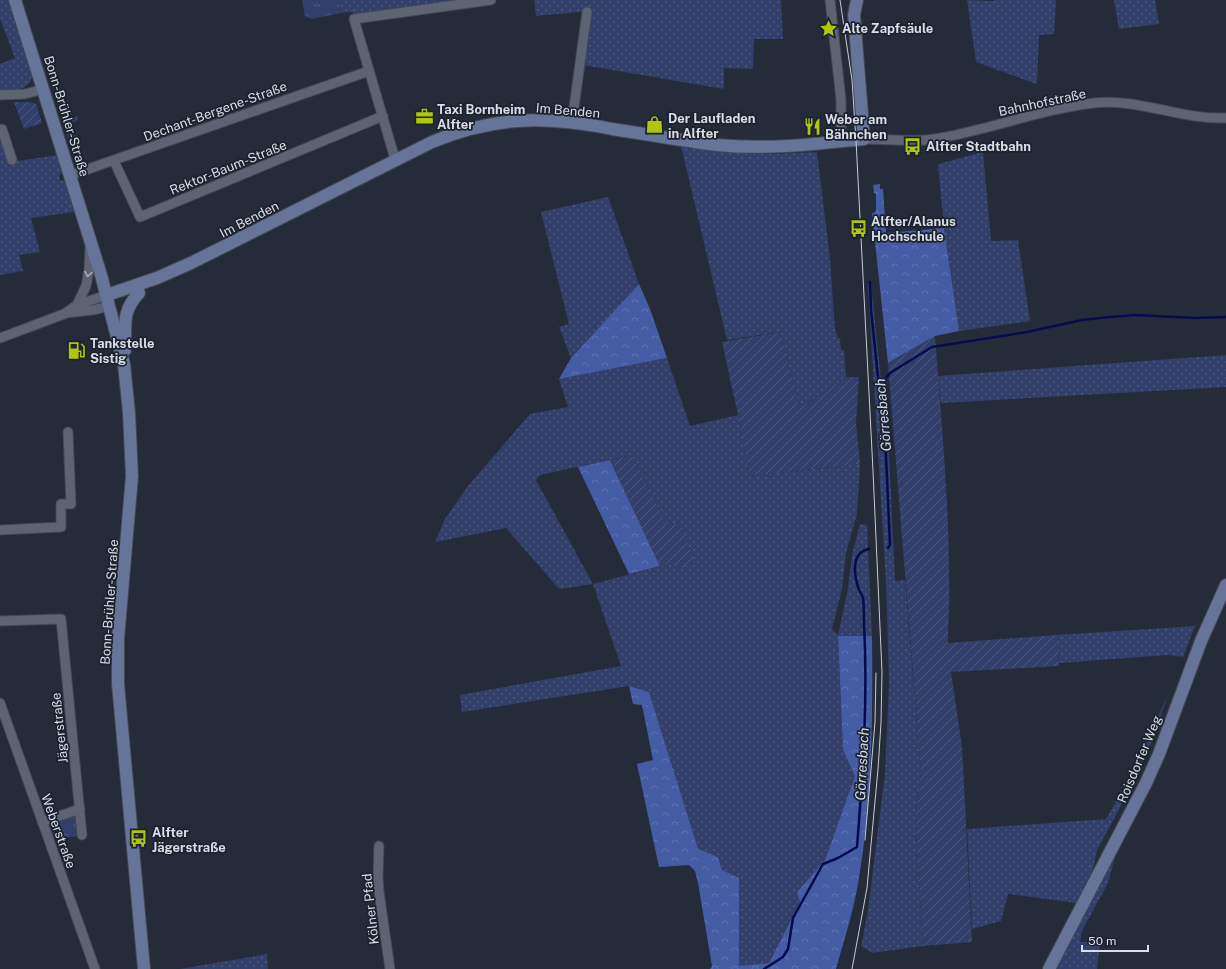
<svg xmlns="http://www.w3.org/2000/svg" width="1226" height="969" font-family="'Public Sans',sans-serif">
  <defs>
    <pattern id="grass-dots" width="8" height="8" patternUnits="userSpaceOnUse"><rect width="8" height="8" fill="#313f6a"/><path d="M2 2h.1M6 6h.1" fill="none" stroke="#4e5a7f" stroke-width="1.8" stroke-linecap="round"/></pattern>
    <pattern id="forest-crowns" width="20" height="18" patternUnits="userSpaceOnUse"><rect width="20" height="18" fill="#445ca4"/><path d="M2 6a3 3 0 1 1 6 0M12 15a3 3 0 1 1 6 0" fill="none" stroke="#5e73b1"/></pattern>
    <pattern id="park-tufts" width="24" height="20" patternUnits="userSpaceOnUse"><rect width="24" height="20" fill="#313f6a"/><path d="M3 7l-1-3M5 7V3M7 7l1-3M15 17l-1-3M17 17v-4M19 17l1-3" fill="none" stroke="#4e5a7f"/></pattern>
    <pattern id="garden-furrows" width="10" height="10" patternUnits="userSpaceOnUse"><rect width="10" height="10" fill="#313f6a"/><path d="M-1 1l2-2M0 10L10 0M9 11l2-2" fill="none" stroke="#4e5a7f"/></pattern>
  </defs>
  <rect width="100%" height="100%" fill="#262b39"/>
  <g fill="url(#grass-dots)" fill-rule="evenodd">
    <path d="M0 0H10L33 72C31 92 15 90 0 90V64L15 58 0 19Z"/>
    <polygon points="339,0 456,0 456,2 359,15 351,12 341,13"/>
    <polygon points="534,0 781,0 783,39 754,39 753,69 724,68 724,89 583,65 591,11 536,16"/>
    <polygon points="967,0 994,1 994,0 1056,0 1054,34 1039,35 1037,84 976,62"/>
    <polygon points="1114,0 1155,0 1159,24 1119,29"/>
    <polygon points="77,116 78,120 70,123 72,131 77,139 72,135 70,138 73,140 71,143 79,150 80,155 74,151 76,162 82,166 77,167 63,121"/>
    <polygon points="0,137 10,162 58,155 62,173 59,175 60,180 66,181 74,212 31,218 40,252 19,255 23,271 0,275"/>
    <polygon points="681,146 745,153 773,154 817,152 830,259 835,329 838,338 840,338 841,350 844,350 846,377 800,408 780,332 727,340"/>
    <polygon points="983,152 991,241 1018,240 1030,321 959,331 944,228 938,164"/>
    <polygon points="608,197 639,284 571,358 559,327 569,324 541,212"/>
    <polygon points="869,282 871,283 877,342 889,453 895,581 905,580 921,772 915,816 923,946 872,953 861,946 868,910 885,773 889,683 886,582 868,288"/>
    <polygon points="1226,355 1226,387 941,403 938,376"/>
    <path d="M667 358 690 426 738 415 749 476 860 464 857 514 846 553 842 589 832 629 838 635 848 589 852 555 860 524 867 525 872 636H838L843 750 855 776 825 860 797 892 800 901 769 963 739 967V878L722 870 718 857 698 850 649 692 629 686 462 712 460 695 621 666 593 584 559 589 506 528 435 542 445 519 468 486 530 414 568 407 559 379ZM632 455 667 524 668 564 593 584 536 480 540 475Z"/>
    <polygon points="1195,626 1183,657 1168,655 1059,663 1057,635"/>
    <polygon points="1168,695 1149,748 1134,782 1097,850 1093,869 1076,903 1008,894 1001,921 972,929 967,829 1106,819 1128,780"/>
    <polygon points="1115,857 1108,883 1082,931 1080,942 1100,942 1097,969 1056,969 1096,887"/>
    <polygon points="267,954 268,969 180,969"/>
  </g>
  <g fill="url(#forest-crowns)">
    <polygon points="880,184 880,189 883,189 886,233 944,228 959,331 935,336 888,363 872,214 876,211 876,194 874,193 873,185"/>
    <polygon points="639,284 650,309 667,358 559,379 571,358"/>
    <polygon points="610,460 660,566 629,574 578,467"/>
    <path d="M838 636H872C873 718 872 803 858 884 853 912 844 941 836 969H710L712 966 698 883 695 871 689 865 659 867 637 764 653 760 642 705 633 704 629 686 649 692 698 849 718 857 722 870 739 878V966L769 963 800 902 797 892 825 860 855 776 843 750Z"/>
  </g>
  <g fill="url(#park-tufts)">
    <polygon points="302,0 339,0 341,13 312,19 305,16"/>
    <polygon points="79,814 80,836 53,839 49,828 50,824"/>
  </g>
  <g fill="url(#garden-furrows)">
    <polygon points="14,102 30,102 36,104 42,123 24,129"/>
    <polygon points="780,332 800,408 846,377 859,377 856,422 860,464 749,476 738,415 722,342"/>
    <path d="M935 336C941 417 949 498 949 579 950 600 948 622 948 643L1057 635 1059 666 951 672 962 747 972 942 923 946 915 816 921 772 888 363Z"/>
    <polygon points="632,455 667,524 681,524 694,561 680,569 668,564 660,566 610,460"/>
  </g>
  <g fill="none" stroke-linecap="round" stroke-linejoin="round">
    <g stroke="#060b4f" stroke-width="2.5">
      <polyline points="870,282 871,310 879,387 885,435 890,545 888,548"/>
      <polyline points="879,387 890,373 932,347 1027,332 1082,320 1110,317 1136,315 1194,318 1226,317"/>
      <path d="M764 969 783 957 788 949 793 918 823 864 838 858 857 847C863 772 868 698 864 623 864 615 864 606 863 598 862 594 859 591 858 587 854 574 851 552 869 549"/>
    </g>
    <defs>
      <g id="street">
        <polyline points="830,0 841,100 841,141"/>
        <polyline points="0,95 25,94 44,89"/>
        <polyline points="572,122 587,12"/>
        <polyline points="2,129 12,160"/>
        <path d="M864 139C890 139 915 143 940 138 992 129 1042 109 1094 103 1138 98 1182 120 1226 118"/>
        <polyline points="395,159 354,19 491,0"/>
        <polyline points="114,161 140,217 383,116"/>
        <polyline points="71,175 369,71"/>
        <polyline points="77,305 86,286 89,270 90,248"/>
        <polyline points="66,313 93,310 110,306"/>
        <polyline points="0,338 64,314 77,305 107,295"/>
        <polyline points="0,530 61,527 61,504 71,504 68,432"/>
        <polyline points="0,621 61,619 82,835"/>
        <polyline points="0,703 95,969"/>
        <polyline points="42,822 80,809"/>
        <polyline points="379,846 378,877 379,892 390,969"/>
      </g>
      <g id="secondary">
        <polyline points="15,0 101,275 124,364 129,413 132,476 118,639 118,684 144,969"/>
        <path d="M107 295 157 278 191 263 432 142C470 126 512 118 553 121 573 122 593 125 612 129 647 134 682 141 717 145 767 150 815 144 864 139L854 15 857 0"/>
        <path d="M125 350C126 325 121 312 139 293"/>
        <polyline points="1049,969 1146,783 1159,754 1201,641 1226,585"/>
      </g>
    </defs>
    <use href="#street" stroke="#444853" stroke-width="11"/>
    <use href="#secondary" stroke="#444853" stroke-width="14"/>
    <use href="#street" stroke="#5d6372" stroke-width="9"/>
    <use href="#secondary" stroke="#667499" stroke-width="12"/>
    <g stroke="#c7cbd4" stroke-width="1">
      <polyline points="840,0 852,80 856,140 873,471 882,672 881,723 878,769 867,888 852,969"/>
      <polyline points="865,840 875,722 876,673"/>
    </g>
  </g>
  <defs><path id="oneway-chevron" d="M-2-3.5L2.5 0L-2 3.5" fill="none" stroke-width="1.6" stroke-linecap="round" stroke-linejoin="round"/></defs>
  <use stroke="#a7acb8" href="#oneway-chevron" transform="translate(88 274) rotate(99)"/>
  <defs>
    <symbol id="sight-bare" viewBox="-9 -9 18 18"><path d="M0-6L1.8-2.2L6-1.7L2.9 1.2L3.7 5.4L0 3.3L-3.7 5.4L-2.9 1.2L-6-1.7L-1.8-2.2Z" fill="#aec60b" stroke="#1d222f" stroke-width="2.5" paint-order="stroke"/></symbol>
    <symbol id="office-bare" viewBox="-9 -9 18 18"><path d="M-6-3h4V-5.5h4V-3h4V5H-6ZM-1-4.5V-3h2v-1.5ZM-6 0V1H6V0Z" fill="#aec60b" stroke="#1d222f" stroke-width="2.5" paint-order="stroke"/></symbol>
    <symbol id="shop-bare" viewBox="-9 -9 18 18"><path d="M-5-2.5h2.3a2.7 3.5 0 0 1 5.4 0H5L5.5 6h-11ZM-1.5-2.5h3a1.5 2.3 0 0 0-3 0Z" fill="#aec60b" stroke="#1d222f" stroke-width="2.5" paint-order="stroke"/></symbol>
    <symbol id="restaurant-bare" viewBox="-9 -9 18 18"><path d="M-5-6h1v4h1v-4h1v4h1v-4h1v5L-1.5 .5V6h-2V.5L-5-1ZM5-6V6H3V1.5H1.5Q1.5-4 5-6Z" fill="#aec60b" stroke="#1d222f" stroke-width="2.5" paint-order="stroke"/></symbol>
    <symbol id="bus-bare" viewBox="-9 -9 18 18"><path d="M-5-6H5V4H4V6H2V4H-2V6H-4V4H-5ZM-3.5-4V0h7V-4ZM-3.5 1.2v1.5H-2V1.2ZM2 1.2v1.5H3.5V1.2Z" fill="#aec60b" stroke="#1d222f" stroke-width="2.5" paint-order="stroke"/></symbol>
    <symbol id="fuel-bare" viewBox="-9 -9 18 18"><path d="M-5.5-6h7V0h2V4h1.3V-2.5L3-4.5l.8-.8L6-3V5H2.5V1h-1V6h-7ZM-4.2-4.7v3.2H.2V-4.7Z" fill="#aec60b" stroke="#1d222f" stroke-width="2.5" paint-order="stroke"/></symbol>
  </defs>
  <g fill-rule="evenodd">
    <use href="#sight-bare" x="816" y="16" width="25" height="25"/>
    <use href="#office-bare" x="412" y="104" width="25" height="25"/>
    <use href="#shop-bare" x="642" y="112" width="25" height="25"/>
    <use href="#restaurant-bare" x="800" y="114" width="25" height="25"/>
    <use href="#bus-bare" x="900" y="134" width="25" height="25"/>
    <use href="#bus-bare" x="846" y="216" width="25" height="25"/>
    <use href="#fuel-bare" x="64" y="338" width="25" height="25"/>
    <use href="#bus-bare" x="126" y="826" width="25" height="25"/>
  </g>
  <g text-anchor="middle" stroke-width="3.5" stroke-linejoin="round" paint-order="stroke">
    <g font-size="13" font-weight="bold" fill="#d9dde6" stroke="#1d222f" text-anchor="start">
      <text x="842" y="33">Alte Zapfsäule</text>
      <text x="437" y="114">Taxi Bornheim<tspan x="437" dy="15">Alfter</tspan></text>
      <text x="668" y="123">Der Laufladen<tspan x="668" dy="15">in Alfter</tspan></text>
      <text x="825" y="124">Weber am<tspan x="825" dy="15">Bähnchen</tspan></text>
      <text x="926" y="151">Alfter Stadtbahn</text>
      <text x="871" y="226">Alfter/Alanus<tspan x="871" dy="15">Hochschule</tspan></text>
      <text x="90" y="348">Tankstelle<tspan x="90" dy="15">Sistig</tspan></text>
      <text x="152" y="837">Alfter<tspan x="152" dy="15">Jägerstraße</tspan></text>
    </g>
    <g font-size="13" fill="#d9dde6" stroke="#1d222f">
      <text transform="translate(1042 102) rotate(-12)" y="5">Bahnhofstraße</text>
      <text transform="translate(568 110) rotate(5)" y="5">Im Benden</text>
      <text transform="translate(215 111) rotate(-20)" y="5">Dechant-Bergene-Straße</text>
      <text transform="translate(67 116) rotate(73)" y="5">Bonn-Brühler-Straße</text>
      <text transform="translate(228 167) rotate(-22)" y="5">Rektor-Baum-Straße</text>
      <text transform="translate(249 219) rotate(-27)" y="5">Im Benden</text>
      <text transform="translate(109 602) rotate(-86)" y="5">Bonn-Brühler-Straße</text>
      <text transform="translate(59 728) rotate(-96)" y="5">Jägerstraße</text>
      <text transform="translate(1139 759) rotate(-67)" y="5">Roisdorfer Weg</text>
      <text transform="translate(59 831) rotate(70)" y="5">Weberstraße</text>
      <text transform="translate(370 909) rotate(-96)" y="5">Kölner Pfad</text>
    </g>
    <g font-size="14" font-style="italic" fill="#d0d8ed" stroke="#1d222f">
      <text transform="translate(883 415) rotate(-95)" y="5">Görresbach</text>
      <text transform="translate(862 764) rotate(-87)" y="5">Görresbach</text>
    </g>
  </g>
  <path d="M1082 945v6h66v-6" fill="none" stroke="#d9dde6" stroke-width="2"/>
  <text x="1088" y="945" font-size="12" fill="#d9dde6" stroke="#1d222f" stroke-width="3" paint-order="stroke">50 m</text>
</svg>
